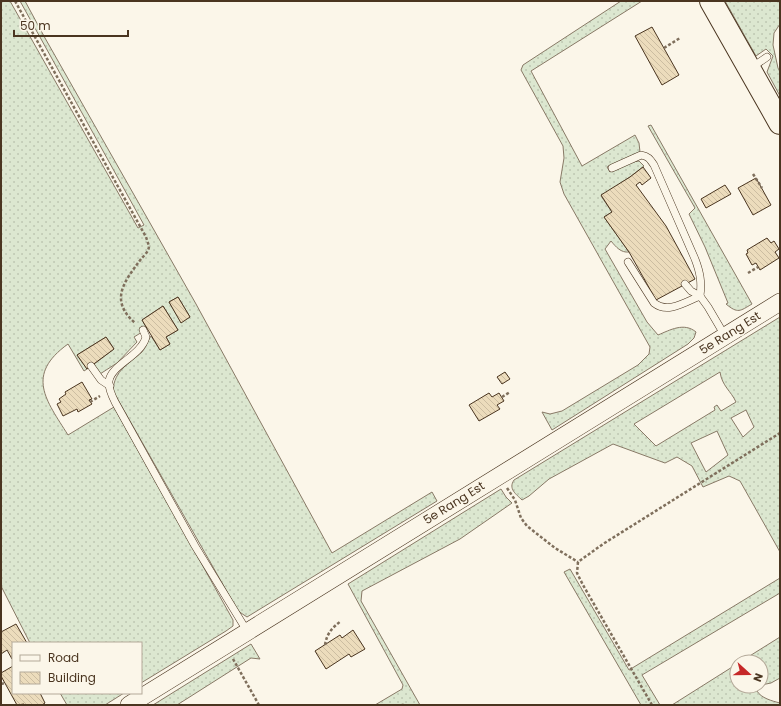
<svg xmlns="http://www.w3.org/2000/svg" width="781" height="706" font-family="Poppins,sans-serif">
  <defs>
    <pattern id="grass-dots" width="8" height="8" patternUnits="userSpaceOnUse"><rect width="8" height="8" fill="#dce7d0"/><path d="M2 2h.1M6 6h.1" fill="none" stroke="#bec7b2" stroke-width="1.8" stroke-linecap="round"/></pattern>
    <pattern id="building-back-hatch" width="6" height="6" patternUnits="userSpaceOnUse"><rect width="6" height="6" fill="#ecdcbc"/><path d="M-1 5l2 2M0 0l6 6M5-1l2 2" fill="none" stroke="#ccbda1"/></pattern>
  </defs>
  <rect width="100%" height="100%" fill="#fbf6e9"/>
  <g fill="url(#grass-dots)" stroke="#887966" fill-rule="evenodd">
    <path d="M1 1H10L138 228 144 225 20 1H25L45 38 196 304 332 553 432 492 437 501 247 617 238 611 113 391C114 370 129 364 142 352 146 348 147 341 151 336L160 350 170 344 166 337 178 330 163 306 142 320 147 329 134 337 137 342 117 363 100 374 94 364 114 349 106 337 77 355 87 369 84 371 68 344C25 375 46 400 68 435L114 407 233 620V626L226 631 141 683V643H30L1 586ZM178 297 190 317 181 322 169 302Z"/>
    <path d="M621 1H642L531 71 582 166 635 135 639 143 640 152 607 167 610 172 632 162 639 161 644 166 630 177 601 196 612 212 604 217 629 252C621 253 616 247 611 241L605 249 647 322 658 335C670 330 684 322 696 332L694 338 688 344 552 430 542 412 550 414 562 411 638 365 649 354 650 347 564 194 560 182 564 158 563 146 521 70 523 65Z"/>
    <polygon points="725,1 780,1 780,24 774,33 773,45 778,68 780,72 780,96 767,72 773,56 766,49 756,56"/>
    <path d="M651 125 752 304C740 311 738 314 726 304L728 303 705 247 689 214 695 208 648 126Z"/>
    <path d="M780 317V552L740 481 729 476 703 487 692 466 677 457 665 463 613 444 549 479 529 496 522 500C516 494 508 489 514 480ZM720 372C722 386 731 391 736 402L721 411 717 405 714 407 715 410 656 446 634 424ZM746 410 754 427 743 437 731 418ZM717 431 728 455 706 472 691 443Z"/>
    <polygon points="501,489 506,497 512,503 460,539 362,591 361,601 420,705 405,705 403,704 399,705 375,705 402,689 403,685 348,584"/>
    <polygon points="570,569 629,670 780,578 780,593 642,675 660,705 641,705 564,572"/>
    <polygon points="780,637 780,678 771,683 761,685 761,662 740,662"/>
    <polygon points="251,644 260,659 251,658 177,705 153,705"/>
    <path d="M737 664V686H759L757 691C761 698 772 701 780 703V705H672Z"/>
    <polygon points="60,693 124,693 105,705 67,705"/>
  </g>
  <g fill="url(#building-back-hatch)" stroke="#4a3520">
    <polygon points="652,27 679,75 662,85 635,36"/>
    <polygon points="643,167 651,178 642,185 640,182 636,185 666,226 695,279 656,300 629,252 604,217 612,212 601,195 630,177"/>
    <polygon points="756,178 771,205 753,215 738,188"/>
    <polygon points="725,185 731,194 706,208 701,199"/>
    <polygon points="767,238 771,243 774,241 779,249 775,252 779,258 760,270 756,263 752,265 746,254 748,253 747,250"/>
    <polygon points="178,297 190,317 181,323 169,302"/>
    <polygon points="163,306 178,330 166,337 170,344 160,350 142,320"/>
    <polygon points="106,337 114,349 87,369 77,355"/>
    <polygon points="505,372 510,379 502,384 497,377"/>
    <polygon points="82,382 92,399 89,400 92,404 78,412 77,409 63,416 57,404 61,402 59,399 66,394 65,392"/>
    <polygon points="489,393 492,397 499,393 504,401 497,405 500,409 479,421 469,405"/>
    <polygon points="16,624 27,643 13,643 12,659 7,650 1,654 1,632"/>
    <polygon points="353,630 365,649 351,657 349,654 326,669 315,651 340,635 342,638"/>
    <polygon points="13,666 13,693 40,693 45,703 42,705 25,705 24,704 17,705 1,676 1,673"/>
  </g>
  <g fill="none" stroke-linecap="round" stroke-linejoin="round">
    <defs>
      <g id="service">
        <polyline points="751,68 767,57"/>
        <path d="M612 168 641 155C648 156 650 159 654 165L695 259C700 272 702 282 700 296"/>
        <path d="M628 262 654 303C668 314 685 302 700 296"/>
        <polyline points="685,284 691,291 700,296 708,307 725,336"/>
        <path d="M143 330 146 337C141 356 111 365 109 381 108 388 112 396 115 402L195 546 247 631"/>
        <polyline points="91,366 101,380 110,386"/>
      </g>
      <polyline id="tertiary" points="129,705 780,302"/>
      <polyline id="primary" points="711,1 780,123"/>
    </defs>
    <use href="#service" stroke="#4a3520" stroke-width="8"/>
    <use href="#tertiary" stroke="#4a3520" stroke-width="18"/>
    <use href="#primary" stroke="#4a3520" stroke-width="24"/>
    <g stroke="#7f6f5c" stroke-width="2.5" stroke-dasharray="3 2" stroke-linecap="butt">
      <path d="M15 1 146 237C147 240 148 243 149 246 149 251 144 256 141 259 124 282 109 300 135 323"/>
      <polyline points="664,48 680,38"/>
      <polyline points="753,174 762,188"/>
      <polyline points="748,273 758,267"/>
      <polyline points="502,397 510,392"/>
      <polyline points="90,402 100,396"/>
      <polyline points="507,488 515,500 521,518 527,526 555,548 578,562"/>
      <path d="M325 645C327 633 332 628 341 621"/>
      <polyline points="233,659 259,705"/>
      <polyline points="1,684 5,683"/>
      <polyline points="652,705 583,585 577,573 578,562 603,544 780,433"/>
    </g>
    <use href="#service" stroke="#fbf6e9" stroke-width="7"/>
    <use href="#tertiary" stroke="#fbf6e9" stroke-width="17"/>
    <use href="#primary" stroke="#fbf6e9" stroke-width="22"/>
  </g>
  <g text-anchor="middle" stroke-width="3" stroke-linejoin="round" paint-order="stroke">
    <g font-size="12" fill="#4a3520" stroke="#fbf6e9">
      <text transform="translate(730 333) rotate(-32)" y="4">5e Rang Est</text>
      <text transform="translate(454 503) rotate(-32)" y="4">5e Rang Est</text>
    </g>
  </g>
  <rect width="781" height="706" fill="none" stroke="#4a3520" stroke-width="4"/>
  <rect x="12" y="642" width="130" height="52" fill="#fbf6e9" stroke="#b4a999"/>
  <rect x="20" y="655" width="20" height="6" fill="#fbf6e9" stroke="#b4a999"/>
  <text x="48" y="662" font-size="12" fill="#4a3520">Road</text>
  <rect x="20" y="672" width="20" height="12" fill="url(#building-back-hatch)" stroke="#b4a999"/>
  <text x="48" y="682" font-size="12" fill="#4a3520">Building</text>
  <g transform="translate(749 674) rotate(111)"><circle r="19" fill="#fbf6e9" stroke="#b4a999"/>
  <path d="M0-3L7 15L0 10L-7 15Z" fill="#c62828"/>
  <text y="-6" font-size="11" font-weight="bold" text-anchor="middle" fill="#4a3520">N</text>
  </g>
  <path d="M14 30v6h114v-6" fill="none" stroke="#4a3520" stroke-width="2"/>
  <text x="20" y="30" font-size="12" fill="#4a3520" stroke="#fbf6e9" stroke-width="3" paint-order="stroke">50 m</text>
</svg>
